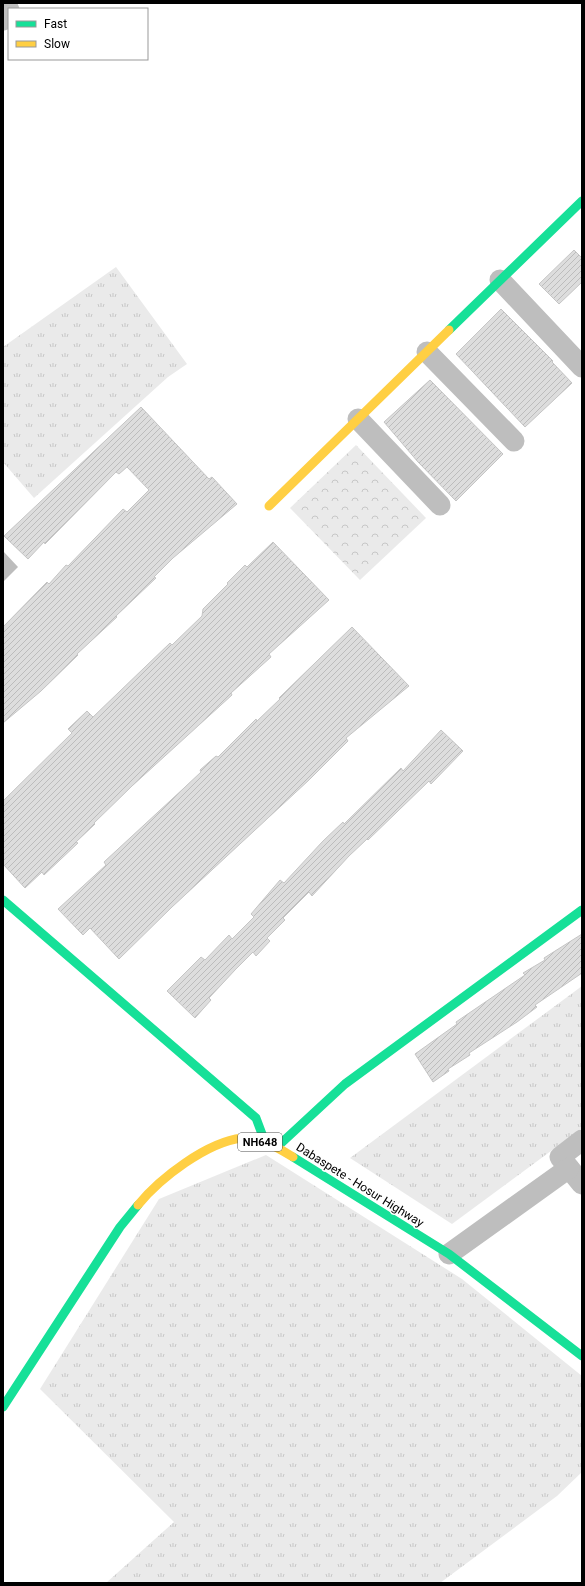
<svg xmlns="http://www.w3.org/2000/svg" width="585" height="1586" font-family="Roboto,sans-serif">
  <defs>
    <pattern id="grass-tufts" width="24" height="20" patternUnits="userSpaceOnUse"><rect width="24" height="20" fill="#eaeaea"/><path d="M3 7l-1-3M5 7V3M7 7l1-3M15 17l-1-3M17 17v-4M19 17l1-3" fill="none" stroke="#c7c7c7"/></pattern>
    <pattern id="forest-crowns" width="20" height="18" patternUnits="userSpaceOnUse"><rect width="20" height="18" fill="#eaeaea"/><path d="M2 6a3 3 0 1 1 6 0M12 15a3 3 0 1 1 6 0" fill="none" stroke="#c7c7c7"/></pattern>
    <pattern id="building-hatch" width="6" height="6" patternUnits="userSpaceOnUse"><rect width="6" height="6" fill="#ddd"/><path d="M-1 1l2-2M0 6l6-6M5 7l2-2" fill="none" stroke="#bcbcbc"/></pattern>
  </defs>
  <rect width="100%" height="100%" fill="#fff"/>
  <g fill="url(#grass-tufts)">
    <polygon points="116,267 187,364 168,377 34,498 3,462 3,347"/>
    <polygon points="582,986 582,1128 452,1224 350,1158"/>
    <polygon points="266,1155 462,1279 582,1376 582,1472 557,1496 440,1583 106,1583 174,1522 40,1389 159,1199"/>
  </g>
  <polygon fill="url(#forest-crowns)" points="356,445 426,518 360,580 290,508"/>
  <polygon fill="#bcbcbc" points="3,551 18,567 3,582"/>
  <g fill="url(#building-hatch)" stroke="#c5c5c5">
    <polygon points="574,250 582,258 582,282 559,304 539,284"/>
    <polygon points="501,309 553,361 552,362 572,383 525,427 456,354"/>
    <polygon points="430,380 503,454 456,501 418,462 384,422"/>
    <polygon points="141,407 209,479 212,477 237,504 173,558 154,577 156,578 116,616 117,617 77,654 78,655 41,691 3,723 3,627 47,582 49,584 66,565 68,566 123,509 127,512 149,490 127,467 119,474 116,472 45,544 44,542 28,559 4,536"/>
    <polygon points="273,542 329,600 269,654 271,657 231,693 232,695 132,786 94,823 95,824 76,842 78,843 60,860 44,875 42,872 25,888 3,864 3,801 72,733 68,729 87,711 93,717 170,643 172,645 202,616 203,609 228,584 227,583 245,565 247,567"/>
    <polygon points="352,627 409,686 346,738 348,741 309,780 172,907 119,959 90,928 83,935 58,909 106,865 104,862 184,788 201,772 200,770 216,756 218,757 256,719 257,721 280,699 279,698"/>
    <polygon points="441,730 463,751 431,784 429,781 368,840 367,839 349,856 312,896 309,892 283,918 285,920 267,938 270,941 256,956 253,952 235,970 209,998 211,1000 195,1018 167,991 201,957 205,960 229,935 232,939 254,917 251,914 280,880 284,883 323,841 343,822 344,824 401,768 403,771"/>
    <polygon points="582,934 582,973 535,1005 537,1007 517,1022 469,1053 470,1055 448,1069 449,1071 433,1082 415,1054 457,1024 456,1022 525,975 523,973 545,960 544,958"/>
  </g>
  <g fill="none" stroke-linecap="round" stroke-linejoin="round">
    <g stroke="#bebebe" stroke-width="21">
      <polyline points="3,20 9,10"/>
      <polyline points="500,280 582,367"/>
      <polyline points="427,352 514,441"/>
      <polyline points="358,419 440,505"/>
      <polyline points="582,1140 560,1157 582,1184"/>
      <polyline points="449,1254 569,1168"/>
    </g>
    <g stroke="#16e098" stroke-width="9">
      <polyline points="449,330 582,201"/>
      <polyline points="3,900 256,1118 265,1142"/>
      <polyline points="277,1147 345,1084 582,910"/>
      <polyline points="293,1157 449,1254 582,1356"/>
      <polyline points="3,1407 120,1227 138,1205"/>
    </g>
    <g stroke="#ffcf43" stroke-width="9">
      <polyline points="269,506 449,330"/>
      <path d="M138 1205C160 1178 207 1142 242 1138 260 1136 278 1148 293 1157"/>
    </g>
  </g>
  <g text-anchor="middle" stroke-width="3" stroke-linejoin="round" paint-order="stroke">
    <rect fill="#fff" stroke="#4c4c4c" stroke-width="1" x="238" y="1133" width="44" height="18" rx="3"/>
    <g font-size="11" font-weight="bold" fill="#000">
      <text x="260" y="1146">NH648</text>
    </g>
    <g font-size="12" fill="#000" stroke="#fff">
      <text transform="translate(360 1185) rotate(32)" y="4">Dabaspete - Hosur Highway</text>
    </g>
  </g>
  <rect width="585" height="1586" fill="none" stroke="#000000" stroke-width="8"/>
  <rect x="8" y="8" width="140" height="52" fill="#ffffff" stroke="#999999"/>
  <rect x="16" y="21" width="20" height="6" fill="#16e098" stroke="#999999"/>
  <text x="44" y="28" font-size="12" fill="#000000">Fast</text>
  <rect x="16" y="41" width="20" height="6" fill="#ffcf43" stroke="#999999"/>
  <text x="44" y="48" font-size="12" fill="#000000">Slow</text>
</svg>
